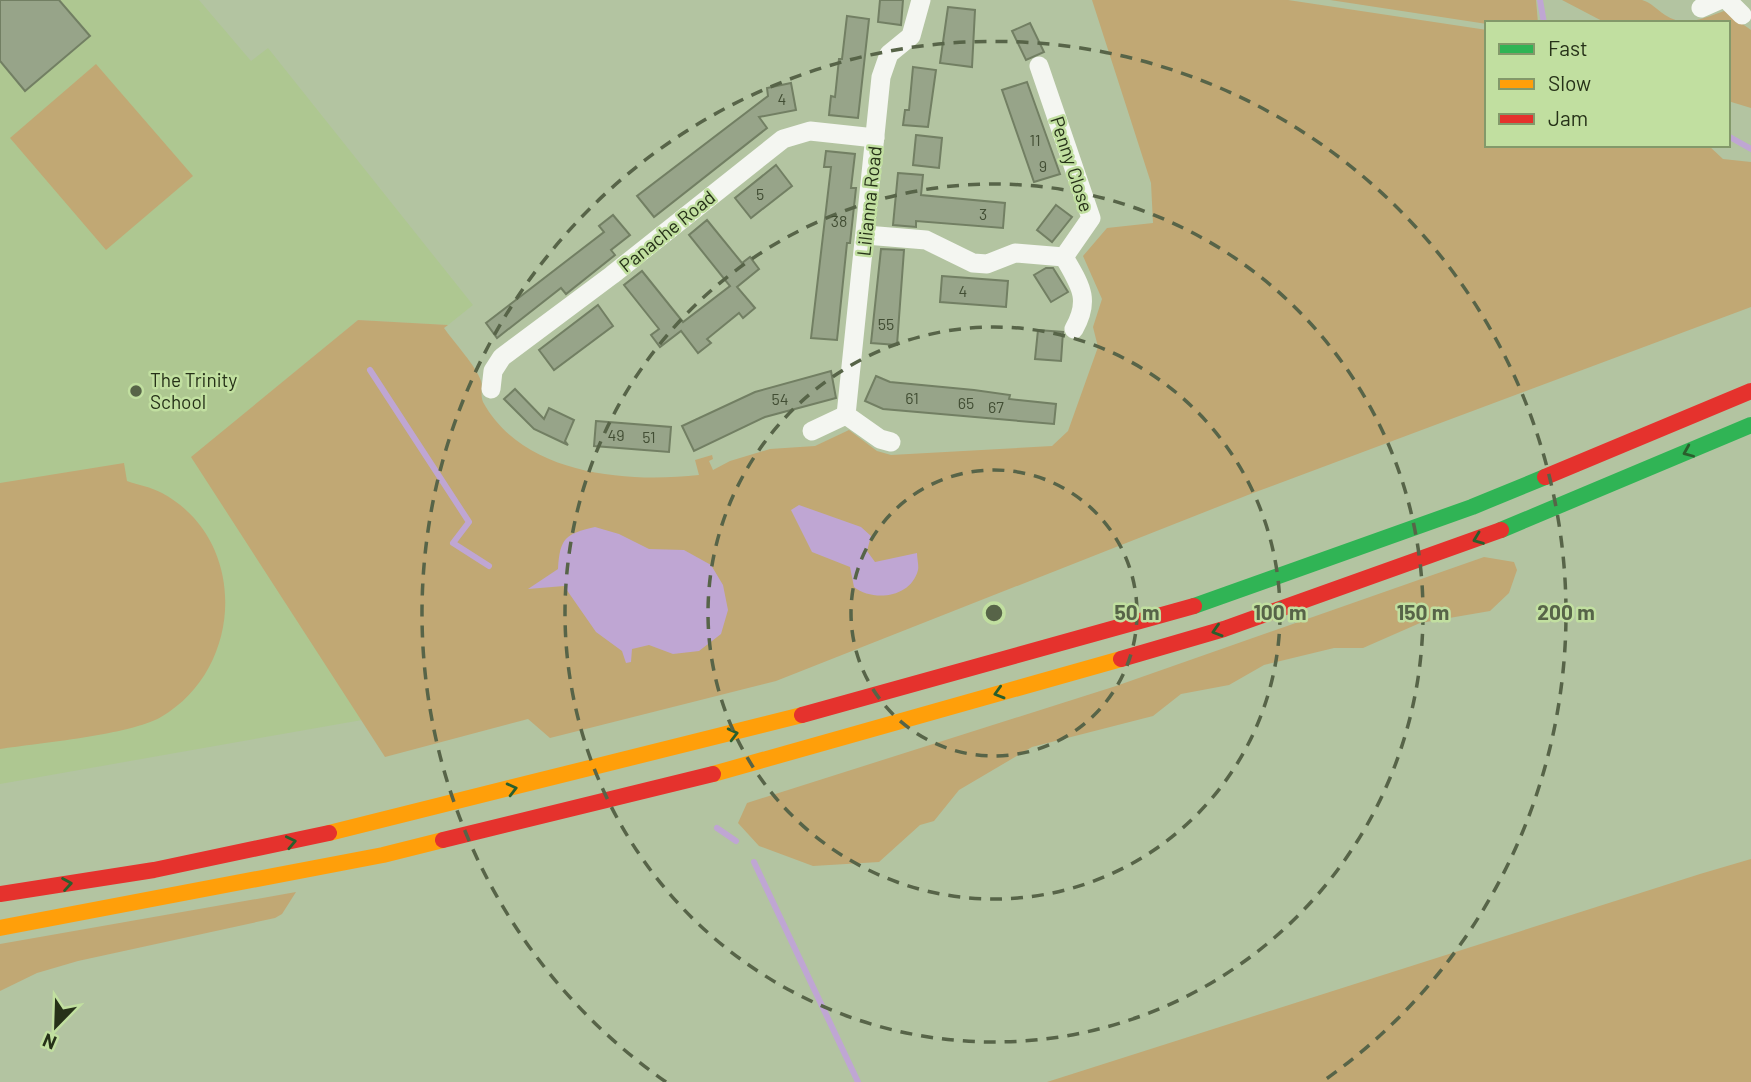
<svg xmlns="http://www.w3.org/2000/svg" width="1751" height="1082" font-family="Barlow,sans-serif">
  <rect width="100%" height="100%" fill="#b3c4a1"/>
  <polygon fill="#aec791" points="0,0 199,0 251,61 268,48 473,305 448,325 358,320 192,457 362,720 0,784"/>
  <g fill="#c1a874">
    <path d="M1092 0H1288L1487 30V145H1708L1723 159 1751 162V307L1253 493 776 681 550 738 528 719 385 757 191 457 358 320 448 325 444 328C453 341 477 367 481 381 483 388 480 395 483 402 523 475 626 483 699 475L695 460 712 455 713 459 709 461 713 470 730 461 770 449 815 446 849 430 877 451 891 455 1052 446 1068 431 1098 347 1093 327 1102 299 1083 256 1107 228 1153 223 1151 183Z"/>
    <polygon points="1330,0 1536,0 1538,23 1487,24"/>
    <path d="M1562 0H1642C1652 3 1656 9 1665 15 1685 28 1704 18 1724 11L1751 30V108L1728 101V23H1606Z"/>
    <polygon points="96,64 193,176 106,250 10,138"/>
    <path d="M124 463 127 481C138 485 151 487 162 493 249 540 244 669 161 717 130 735 39 743 0 749V483Z"/>
    <polygon points="1484,557 1514,562 1517,570 1509,593 1490,611 1420,623 1363,648 1334,648 1264,665 1229,685 1181,694 1153,716 1032,747 959,790 934,821 920,825 879,862 813,866 759,846 738,823 747,803 1116,686"/>
    <polygon points="1751,859 1751,1082 1047,1082 1700,874"/>
    <polygon points="296,892 282,914 275,918 78,961 37,973 0,991 0,944"/>
  </g>
  <g fill="#bfa6d3">
    <path d="M799 505 861 527 871 536 867 551 875 562 917 553C917 558 919 566 918 570 911 598 873 602 854 587L850 567 812 552 791 510Z"/>
    <path d="M595 527 619 534 649 549 684 550 711 565 723 585 728 610 721 634 699 651 673 654 649 645 632 649 631 662 626 663 622 651 596 632 564 586 528 589 558 569C560 538 565 534 595 527Z"/>
  </g>
  <g fill="none" stroke-linecap="round" stroke-linejoin="round">
    <g stroke="#bfa6d3" stroke-width="6">
      <polyline points="1540,0 1544,23"/>
      <polyline points="1728,136 1751,149"/>
      <polyline points="370,370 469,522 453,543 489,566"/>
      <polyline points="717,828 736,841"/>
      <polyline points="754,862 858,1082"/>
    </g>
  </g>
  <g fill="#97a489" stroke="#727f63" stroke-width="2">
    <polygon points="0,0 59,0 90,36 25,91 0,61"/>
    <polygon points="880,0 903,0 901,25 878,22"/>
    <polygon points="948,7 975,10 972,67 940,63"/>
    <polygon points="847,16 869,19 858,118 829,115 831,96 835,97 839,59 842,59"/>
    <polygon points="1030,23 1044,52 1026,60 1012,31"/>
    <polygon points="913,67 936,70 928,127 903,125 905,110 909,110"/>
    <polygon points="1027,82 1060,174 1034,182 1002,90"/>
    <polygon points="791,83 796,110 759,117 767,128 654,217 637,196 768,96 767,88"/>
    <polygon points="916,135 942,138 939,168 913,165"/>
    <polygon points="826,151 855,154 851,188 856,188 850,243 847,243 837,340 811,338 831,167 824,167"/>
    <polygon points="776,165 792,186 751,218 735,198"/>
    <polygon points="898,173 923,175 921,195 1005,203 1003,228 916,221 916,227 893,225"/>
    <polygon points="1056,205 1072,217 1052,242 1037,230"/>
    <polygon points="613,215 630,235 611,250 615,255 566,294 561,288 497,338 486,323 604,232 599,226"/>
    <polygon points="707,220 742,263 750,257 759,269 737,287 755,308 743,318 739,313 707,339 711,343 698,353 681,331 660,347 651,335 659,329 624,285 642,271 683,322 730,286 689,235"/>
    <polygon points="881,249 904,250 897,345 871,343"/>
    <polygon points="1046,268 1053,268 1068,292 1051,302 1034,275"/>
    <polygon points="942,276 1008,281 1006,307 940,302"/>
    <polygon points="598,305 613,326 554,370 539,350"/>
    <polygon points="1038,330 1063,332 1061,361 1035,359"/>
    <polygon points="831,371 836,398 765,417 694,451 682,426 755,392"/>
    <polygon points="876,376 890,382 974,390 1010,395 1009,399 1056,404 1054,424 883,409 865,401"/>
    <polygon points="515,389 544,419 549,408 574,420 565,441 568,445 534,429 504,399"/>
    <polygon points="596,421 671,427 669,452 594,446"/>
  </g>
  <g fill="none" stroke-linecap="round" stroke-linejoin="round">
    <g stroke="#f4f6f1" stroke-width="19">
      <polyline points="1727,0 1742,15"/>
      <polyline points="1701,8 1719,0"/>
      <path d="M1039 66 1091 218 1064 257C1080 285 1091 299 1074 329"/>
      <polyline points="866,235 926,240 973,263 987,264 1015,253 1064,257"/>
      <polyline points="491,389 493,371 502,357 612,275 783,139 810,131 875,138"/>
      <polyline points="846,415 881,77 889,54 911,36 921,0"/>
      <polyline points="846,415 880,439 891,442"/>
      <polyline points="812,431 846,415"/>
    </g>
    <g stroke="#30b455" stroke-width="16">
      <polyline points="1501,530 1751,425"/>
      <polyline points="1194,606 1472,507 1545,477"/>
    </g>
    <g stroke="#ff9f0a" stroke-width="16">
      <polyline points="713,774 1121,659"/>
      <polyline points="329,833 802,715"/>
      <polyline points="0,928 383,855 443,840"/>
    </g>
    <g stroke="#e5322d" stroke-width="16">
      <polyline points="1545,477 1751,391"/>
      <polyline points="1121,659 1224,629 1501,530"/>
      <polyline points="802,715 1194,606"/>
      <polyline points="443,840 713,774"/>
      <polyline points="0,894 154,870 329,833"/>
    </g>
  </g>
  <defs><path id="oneway-chevron" d="M-2-3.5L2.5 0L-2 3.5" fill="none" stroke-width="1.6" stroke-linecap="round" stroke-linejoin="round" transform="scale(1.75)"/></defs>
  <g stroke="#2a5f2d">
    <use href="#oneway-chevron" transform="translate(1688 452) rotate(157)"/>
    <use href="#oneway-chevron" transform="translate(1478 539) rotate(159)"/>
    <use href="#oneway-chevron" transform="translate(1217 631) rotate(163)"/>
    <use href="#oneway-chevron" transform="translate(999 693) rotate(164)"/>
    <use href="#oneway-chevron" transform="translate(733 734) rotate(-14)"/>
    <use href="#oneway-chevron" transform="translate(512 789) rotate(-14)"/>
    <use href="#oneway-chevron" transform="translate(291 842) rotate(-12)"/>
    <use href="#oneway-chevron" transform="translate(67 884) rotate(-9)"/>
  </g>
  <g fill="none" stroke="#576448" stroke-width="3.5" stroke-dasharray="12 9">
    <circle cx="994" cy="613" r="143"/>
    <circle cx="994" cy="613" r="286"/>
    <circle cx="994" cy="613" r="429"/>
    <path d="M666 1082A572 572 0 1 1 1322 1082"/>
  </g>
  <circle fill="#576448" stroke="#c1dfa0" stroke-width="2.5" cx="136" cy="391" r="7"/>
  <g text-anchor="middle" stroke-width="5" stroke-linejoin="round" paint-order="stroke">
    <g font-size="16" fill="#424e34">
      <text x="782" y="105">4</text>
      <text x="1035" y="146">11</text>
      <text x="1043" y="172">9</text>
      <text x="760" y="200">5</text>
      <text x="983" y="220">3</text>
      <text x="839" y="227">38</text>
      <text x="963" y="297">4</text>
      <text x="886" y="330">55</text>
      <text x="912" y="404">61</text>
      <text x="780" y="405">54</text>
      <text x="966" y="409">65</text>
      <text x="996" y="413">67</text>
      <text x="616" y="441">49</text>
      <text x="649" y="443">51</text>
    </g>
    <g font-size="19" fill="#263118" stroke="#c1dfa0">
      <text transform="translate(1072 164) rotate(72)" y="7">Penny Close</text>
      <text transform="translate(869 201) rotate(-84)" y="7">Lilianna Road</text>
      <text transform="translate(667 231) rotate(-39)" y="7">Panache Road</text>
    </g>
    <g font-size="19" fill="#263118" stroke="#c1dfa0" text-anchor="start">
      <text x="150" y="387">The Trinity<tspan x="150" dy="22">School</tspan></text>
    </g>
  </g>
  <circle cx="994" cy="613" r="10" fill="#576448" stroke="#c1dfa0" stroke-width="3.5"/>
  <g font-size="21" text-anchor="middle" font-weight="bold" fill="#576448" stroke="#c1dfa0" stroke-width="5" stroke-linejoin="round" paint-order="stroke">
    <text x="1137" y="620">50 m</text>
    <text x="1280" y="620">100 m</text>
    <text x="1423" y="620">150 m</text>
    <text x="1566" y="620">200 m</text>
  </g>
  <rect x="1485" y="21" width="245" height="126" fill="#c1dfa0" stroke="#83996a" stroke-width="2"/>
  <rect x="1499" y="44" width="35" height="10" fill="#30b455" stroke="#83996a" stroke-width="2"/>
  <text x="1548" y="56" font-size="21" fill="#263118">Fast</text>
  <rect x="1499" y="79" width="35" height="10" fill="#ff9f0a" stroke="#83996a" stroke-width="2"/>
  <text x="1548" y="91" font-size="21" fill="#263118">Slow</text>
  <rect x="1499" y="114" width="35" height="10" fill="#e5322d" stroke="#83996a" stroke-width="2"/>
  <text x="1548" y="126" font-size="21" fill="#263118">Jam</text>
  <g transform="translate(56 1026) rotate(203)" stroke="#c1dfa0" stroke-width="5" paint-order="stroke">
  <path d="M0-5L12 26L0 18L-12 26Z" fill="#263118"/>
  <text y="-10" font-size="19" font-weight="bold" text-anchor="middle" fill="#263118">N</text>
  </g>
</svg>
